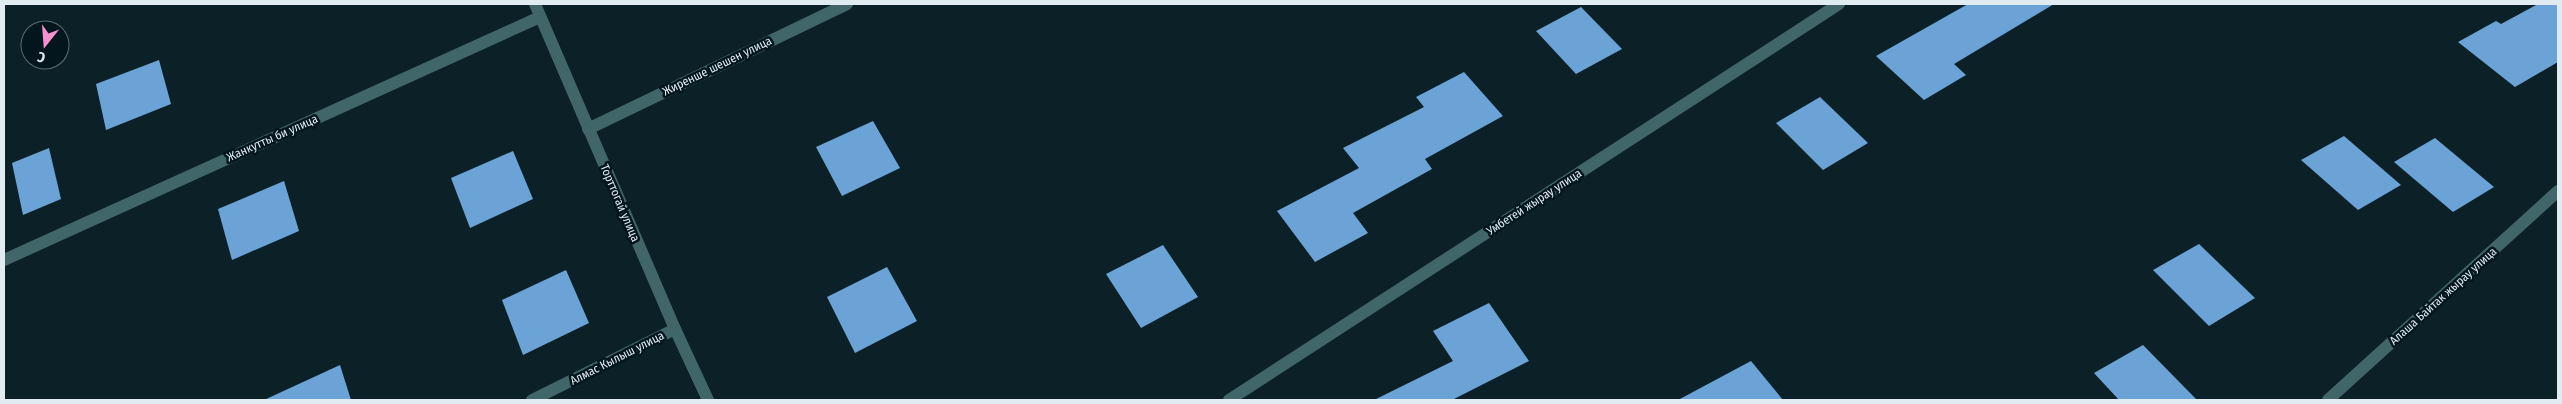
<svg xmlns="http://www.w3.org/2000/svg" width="2562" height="404" font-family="'Fira Sans Condensed',sans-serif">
  <rect width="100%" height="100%" fill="#0b2027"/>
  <g fill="#6ca3d7">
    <polygon points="1968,4 2054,4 1954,64 1966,75 1924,100 1876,56"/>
    <polygon points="2538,4 2558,4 2558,62 2515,87 2458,42 2496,21 2501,24"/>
    <polygon points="1581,7 1622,49 1576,74 1536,31"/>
    <polygon points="159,60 171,104 106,130 96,84"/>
    <polygon points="1464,72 1503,116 1425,159 1432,169 1353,213 1368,233 1315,262 1277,211 1359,168 1343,148 1424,107 1416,97"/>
    <polygon points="1820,97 1868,143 1823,170 1776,123"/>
    <polygon points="873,121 900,168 842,196 816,147"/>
    <polygon points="2344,136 2401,185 2358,210 2301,160"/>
    <polygon points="2435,138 2494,187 2453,212 2394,162"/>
    <polygon points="49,148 61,199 23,215 12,163"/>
    <polygon points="513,151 533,199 470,228 451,178"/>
    <polygon points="284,181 299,231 232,260 218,209"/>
    <polygon points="2199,244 2255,298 2209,326 2153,270"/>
    <polygon points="1163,245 1198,297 1141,328 1106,274"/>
    <polygon points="887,267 917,321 855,353 827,297"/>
    <polygon points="566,270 589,323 523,355 502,300"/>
    <polygon points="1489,303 1529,361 1452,400 1374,400 1453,361 1433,331"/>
    <polygon points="2143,345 2197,400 2119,400 2094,373"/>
    <polygon points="1751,361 1783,400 1678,400"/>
    <polygon points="340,365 351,400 264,400"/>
  </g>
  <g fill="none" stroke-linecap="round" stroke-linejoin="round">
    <g stroke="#406669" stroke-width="12">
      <polyline points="535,4 675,329 708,400"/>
      <polyline points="588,129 847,4"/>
      <polyline points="4,260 540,17"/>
      <polyline points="532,400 675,329"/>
      <polyline points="1229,400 1839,4"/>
      <polyline points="2328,400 2558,191"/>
    </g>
  </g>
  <g text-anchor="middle" stroke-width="5" stroke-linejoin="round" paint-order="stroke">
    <g font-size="12" fill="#e0ecf2" stroke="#03161e">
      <text transform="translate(717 66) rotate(-26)" y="4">Жиренше шешен улица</text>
      <text transform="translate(272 138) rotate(-24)" y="4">Жанкутты би улица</text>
      <text transform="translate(1534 202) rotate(-33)" y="4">Умбетей жырау улица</text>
      <text transform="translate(620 203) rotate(67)" y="4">Торттогай улица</text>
      <text transform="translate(2443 296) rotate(-42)" y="4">Алаша Байтак жырау улица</text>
      <text transform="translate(617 358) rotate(-27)" y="4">Алмас Кылыш улица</text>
    </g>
  </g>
  <rect width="2562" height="404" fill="none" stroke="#e0ecf2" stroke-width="10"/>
  <g transform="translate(45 45) rotate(197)"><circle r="24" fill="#03161e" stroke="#5b6c73"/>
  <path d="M0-4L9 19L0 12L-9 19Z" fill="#f790cf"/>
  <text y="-8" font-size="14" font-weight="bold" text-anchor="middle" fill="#e0ecf2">С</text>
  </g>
</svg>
